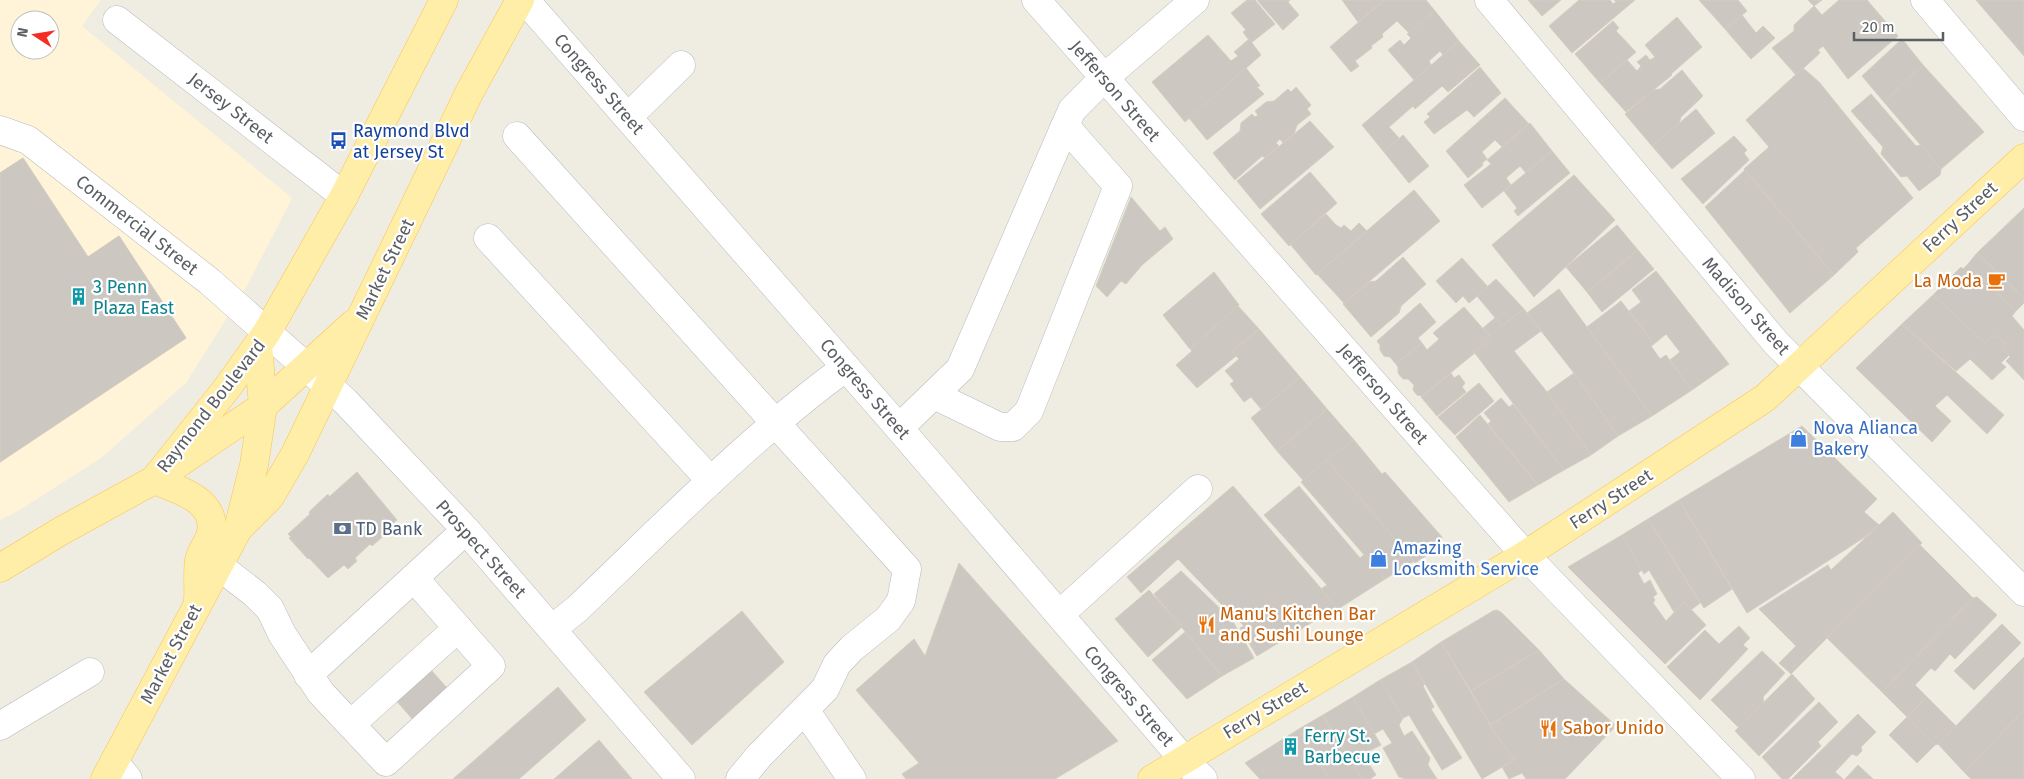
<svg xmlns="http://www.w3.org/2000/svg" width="2024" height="779" font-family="'Fira Sans',sans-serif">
  <rect width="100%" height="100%" fill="#efece2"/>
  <path fill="#fff4d7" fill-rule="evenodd" d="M0 0H101L82 26 292 198 248 284 186 383 101 458 18 511 0 520ZM20 20H50V50H20Z"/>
  <g fill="#ccc8c1" stroke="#d4cdc0">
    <polygon points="1247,0 1255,0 1275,24 1251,43 1243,32 1246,30 1231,13"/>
    <polygon points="1257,0 1290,0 1288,2 1299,15 1283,30"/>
    <polygon points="1342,0 1384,0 1358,22"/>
    <polygon points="1384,0 1426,0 1435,11 1409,33 1397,21 1382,34 1383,37 1371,46 1372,48 1355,61 1359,66 1351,72 1330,47"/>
    <polygon points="1528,0 1561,0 1542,16"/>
    <polygon points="1579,0 1610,0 1613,4 1616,2 1614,0 1635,0 1572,53 1549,26"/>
    <polygon points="1699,0 1738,0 1747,11 1725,29"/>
    <polygon points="1808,0 1822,0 1814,6"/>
    <polygon points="1839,0 1867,0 1898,36 1848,79 1823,46 1818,50 1820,53 1796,75 1772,48 1794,31 1794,25 1814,6 1822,15"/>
    <polygon points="1976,0 2024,0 2024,56"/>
    <polygon points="1435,11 1459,41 1443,55 1440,51 1429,61 1431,65 1414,80 1388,50 1400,40 1404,45 1411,38 1407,34"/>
    <polygon points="1742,15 1756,33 1763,26 1775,38 1751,59 1725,29"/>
    <polygon points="1677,17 1702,47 1671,74 1672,75 1626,112 1600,83 1627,60 1637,71 1641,66 1637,62 1646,55 1650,60 1655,57 1645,45"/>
    <polygon points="1613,21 1619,28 1616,31 1636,52 1600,83 1575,54"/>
    <polygon points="1208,35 1231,61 1238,56 1234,52 1249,39 1261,55 1185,122 1152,82"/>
    <polygon points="1902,39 1923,65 1884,102 1862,76"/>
    <polygon points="1459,41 1480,65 1448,92 1442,86 1415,109 1413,106 1389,127 1399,138 1384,152 1362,125"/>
    <polygon points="1923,65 1984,132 1941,169 1884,102"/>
    <polygon points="1480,67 1501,93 1474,117 1467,110 1434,134 1424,122 1430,117 1427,114"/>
    <polygon points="1246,68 1260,86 1257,87 1264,94 1207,140 1189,118"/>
    <polygon points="1803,68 1819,82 1913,198 1856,248 1858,252 1834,275 1744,169 1769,147 1746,120"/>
    <polygon points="1682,70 1703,96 1681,117 1679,123 1652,146 1625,114 1653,90 1660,89"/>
    <polygon points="1296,87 1311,105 1307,109 1311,114 1297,125 1294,134 1283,143 1280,139 1276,143 1279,146 1265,158 1262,156 1235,180 1213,153 1240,131 1241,123 1252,114 1255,117 1258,115 1255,111 1266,102 1274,101 1288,89 1291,92"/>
    <polygon points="1871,94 1916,146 1921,145 1941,169 1940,175 1919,191 1907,176 1901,177 1881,154 1883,147 1851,111"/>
    <polygon points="1505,98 1529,124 1502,147 1495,140 1482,152 1487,159 1482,163 1483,165 1468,178 1446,151"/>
    <polygon points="1696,109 1715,133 1672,169 1652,146"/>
    <polygon points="1310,121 1334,147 1260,209 1237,181"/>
    <polygon points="1530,123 1552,151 1526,173 1520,166 1506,178 1511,185 1482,208 1464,185 1491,164 1487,160"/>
    <polygon points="1403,135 1429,166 1409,183 1384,152"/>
    <polygon points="1734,136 1747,150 1744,153 1749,160 1703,204 1681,179"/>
    <polygon points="1552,151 1570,173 1518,216 1514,211 1517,208 1504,191"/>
    <polygon points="23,158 88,257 119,236 186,338 0,462 0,173"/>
    <polygon points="23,158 88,257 119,236 186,338 0,462 0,173"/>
    <polygon points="1745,170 1834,275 1790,313 1705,207"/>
    <polygon points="1310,172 1337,203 1289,246 1261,214"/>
    <polygon points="1574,175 1615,220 1534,297 1492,245"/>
    <polygon points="1414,190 1440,221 1344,303 1317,274"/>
    <polygon points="1131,197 1160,231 1165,227 1173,239 1142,265 1126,284 1121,281 1107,297 1096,286"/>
    <polygon points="2024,208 2024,298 1977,253"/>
    <polygon points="1326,214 1336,225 1341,228 1344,225 1351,231 1359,223 1367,231 1316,275 1290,244"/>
    <polygon points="1617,225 1638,250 1587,292 1566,267"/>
    <polygon points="1638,250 1654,269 1602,312 1587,292"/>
    <polygon points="1977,253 2024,298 2024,303 2016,311 1968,264"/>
    <polygon points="1403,257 1426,284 1401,306 1399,313 1371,337 1343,304 1369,282 1376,281"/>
    <polygon points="1462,258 1488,287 1469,303 1463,296 1456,303 1436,281"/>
    <polygon points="1968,264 2016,311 2012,316 2024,330 2024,380 2006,361 2010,357 2002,347 2005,343 1995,335 1985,343 1933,295 1961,267 1963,269"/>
    <polygon points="1656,271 1729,364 1692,390 1670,360 1680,352 1666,334 1654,344 1629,311 1641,302 1632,290"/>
    <polygon points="1214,272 1239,305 1190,349 1163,315"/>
    <polygon points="1496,279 1524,309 1502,326 1477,296"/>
    <polygon points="1559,289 1652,416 1618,436 1574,373 1527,313"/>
    <polygon points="1933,295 1985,343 1995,335 2005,343 2002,347 2009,355 2001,363 2006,367 1992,380 1970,359 1956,371 1902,324"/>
    <polygon points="1621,301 1654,344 1651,346 1660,359 1666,355 1692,390 1652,416 1587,327"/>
    <polygon points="1420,303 1436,322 1418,338 1422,343 1396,364 1390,357 1384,356 1380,350 1380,345 1377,341"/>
    <polygon points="1238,306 1259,329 1232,352 1236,356 1197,388 1176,365 1192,351 1190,349"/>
    <polygon points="1464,307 1492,339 1422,396 1417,395 1413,390 1414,385 1408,379 1403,379 1398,373 1398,367 1396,364 1422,343 1427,350 1439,339 1433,333"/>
    <polygon points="1524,309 1541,331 1514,351 1547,392 1591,455 1564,470 1474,352 1492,339 1483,328 1496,317 1502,326"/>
    <polygon points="1902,324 2004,415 1987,434 1947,395 1935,406 1951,421 1932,442 1856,368"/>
    <polygon points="1259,329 1300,377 1262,410 1251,397 1244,402 1230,384 1234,381 1225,371 1239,359 1232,352"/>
    <polygon points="1451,373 1454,378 1459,375 1465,383 1462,387 1466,392 1437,416 1421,397"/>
    <polygon points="1574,373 1618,436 1591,455 1547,392"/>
    <polygon points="1300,377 1327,409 1277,451 1251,418"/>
    <polygon points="1479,383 1494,401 1455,435 1438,417"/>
    <polygon points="1501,398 1509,407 1513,404 1564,470 1538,485 1488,424 1491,421 1484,413"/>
    <polygon points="1327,409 1354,440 1303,480 1277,451"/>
    <polygon points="1480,415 1538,485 1509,502 1456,437"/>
    <polygon points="1802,426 1877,499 1864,512 1879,525 1865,537 1747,613 1679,500"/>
    <polygon points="1354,440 1382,474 1385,472 1442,537 1441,546 1415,563 1327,460"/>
    <polygon points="1327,460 1414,561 1385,579 1301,482"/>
    <polygon points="357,472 397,520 394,522 396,525 372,546 370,544 355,558 357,561 348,569 344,565 328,578 309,558 308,559 289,538 291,537 288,534 310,514 309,512 328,494 329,497"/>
    <polygon points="1233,486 1337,607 1257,656 1240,628 1244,626 1225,605 1224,607 1178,559 1141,593 1127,577"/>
    <polygon points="1299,486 1360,558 1365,554 1385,579 1338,609 1321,589 1327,585 1264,515"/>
    <polygon points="1679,500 1732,589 1704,608 1648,519"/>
    <polygon points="1893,512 1922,543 1791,674 1779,663 1796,646 1759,609 1828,565 1831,570"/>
    <polygon points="1648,519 1700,603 1691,610 1684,602 1674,612 1649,570 1644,574 1622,535"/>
    <polygon points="1622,535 1642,570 1638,573 1644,584 1650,580 1657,594 1653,597 1655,600 1653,603 1666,621 1684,602 1706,625 1665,664 1568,567"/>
    <polygon points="1920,545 1973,598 1882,692 1827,638"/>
    <polygon points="959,563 1118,741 1055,779 906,779 902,774 919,763 856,690 914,639 925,656"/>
    <polygon points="1181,571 1232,620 1254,658 1222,676 1154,594"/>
    <polygon points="1149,590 1182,627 1148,657 1115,619"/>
    <polygon points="1977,597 1997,615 1955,659 1950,654 1935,671 1931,668 1915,685 1927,697 1907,717 1882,692 1973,598"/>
    <polygon points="1497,610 1502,613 1539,650 1471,691 1441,642 1493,611"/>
    <polygon points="742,611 784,662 692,745 644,692"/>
    <polygon points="2002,624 2021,643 1974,690 1954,671"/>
    <polygon points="1739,626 1750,638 1743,645 1748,649 1700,700 1667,667 1705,630 1719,644"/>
    <polygon points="1185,632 1222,676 1187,699 1152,660"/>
    <polygon points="1441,642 1490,725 1514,760 1482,779 1412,662"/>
    <polygon points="1539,650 1564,679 1490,725 1471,691"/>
    <polygon points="1762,651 1785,673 1763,697 1764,703 1739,728 1711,700"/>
    <polygon points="415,652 456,698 422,730 380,682"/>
    <polygon points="2024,657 2024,710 1964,772 1938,744"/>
    <polygon points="1412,662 1425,684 1423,686 1434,707 1431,709 1462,758 1442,770 1409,715 1403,718 1380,680"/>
    <polygon points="1792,674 1815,699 1759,756 1735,731"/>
    <polygon points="1564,679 1614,724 1613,729 1565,779 1526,779 1522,773 1509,779 1502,767 1514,760 1490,725"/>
    <polygon points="1380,680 1403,718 1399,725 1404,736 1412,731 1430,758 1428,765 1437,779 1406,779 1399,777 1383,748 1392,743 1383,729 1374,734 1353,697"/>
    <polygon points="558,687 586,720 519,779 453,779"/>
    <polygon points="1353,697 1381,745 1363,754 1376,775 1370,779 1362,779 1323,715"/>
    <polygon points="1927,697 1956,726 1938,744 1935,745 1907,717"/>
    <polygon points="1819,702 1838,722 1818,742 1821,746 1788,779 1782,779 1762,757"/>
    <polygon points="2024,710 2024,779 1971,779 1964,772"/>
    <polygon points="1858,714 1876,732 1861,747 1862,751 1857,756 1852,754 1835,772 1843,779 1792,779"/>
    <polygon points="1323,715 1362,779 1329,779 1299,729"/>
    <polygon points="1907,717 1935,745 1917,763 1889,735"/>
    <polygon points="1299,729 1329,779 1260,779 1245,763"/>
    <polygon points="599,740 632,779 554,779"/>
    <polygon points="1858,765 1873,779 1845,779"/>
  </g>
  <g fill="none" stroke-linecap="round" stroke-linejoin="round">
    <defs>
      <g id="minor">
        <polyline points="525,0 899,428 1184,760 1203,779"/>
        <polyline points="1036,0 1525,555 1741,779"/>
        <polyline points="1489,0 1776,343 2024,592"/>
        <polyline points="1925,0 2024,117"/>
        <polyline points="117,20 344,196"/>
        <polyline points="628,117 681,65"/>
        <polyline points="1065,126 1072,110 1104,78 1195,0"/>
        <polyline points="0,130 28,140 209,281 345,401 466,530 681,779"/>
        <polyline points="517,136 907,569 901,601 888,619 852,648 837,664 825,689 759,756 740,779"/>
        <polyline points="488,238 711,481"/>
        <polyline points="899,428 960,369 1065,126 1118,186 1029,411 1013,427 1000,427 934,395"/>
        <polyline points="219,566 255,594 270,609 282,634 321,693 386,762 491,666 414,578"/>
        <polyline points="1060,614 1198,489"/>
        <path d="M552 629 577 609C664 526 748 439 846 367"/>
        <polyline points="308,675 466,530"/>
        <polyline points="805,710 852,779"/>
        <polyline points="351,724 458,628"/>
        <polyline points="0,726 90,672"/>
        <polyline points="114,762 128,779"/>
      </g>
      <g id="major">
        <polyline points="154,480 227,388 267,332 344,196 444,0"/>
        <path d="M154 480C177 489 217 500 211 532 210 542 200 551 199 561 197 573 199 587 198 600"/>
        <polyline points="238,529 270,497 295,454 469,93 520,0"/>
        <polyline points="0,568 61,531 154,480 263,406 353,324"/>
        <polyline points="105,779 238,529 254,465 263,406 258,345"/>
        <polyline points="1152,779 1525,555 1765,398 2024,158"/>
      </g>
    </defs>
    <use href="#minor" stroke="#b8bbc0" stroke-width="29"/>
    <use href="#major" stroke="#fbc54f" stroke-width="29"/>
    <use href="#minor" stroke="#fff" stroke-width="28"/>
    <use href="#major" stroke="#ffeea7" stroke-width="28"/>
  </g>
  <defs>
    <symbol id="bus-bare" viewBox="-9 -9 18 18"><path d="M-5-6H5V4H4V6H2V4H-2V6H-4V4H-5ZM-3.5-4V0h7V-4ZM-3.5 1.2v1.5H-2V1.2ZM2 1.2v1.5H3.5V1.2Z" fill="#1a4fb4" stroke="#fff" stroke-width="2.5" paint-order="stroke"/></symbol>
    <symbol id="cafe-bare" viewBox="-9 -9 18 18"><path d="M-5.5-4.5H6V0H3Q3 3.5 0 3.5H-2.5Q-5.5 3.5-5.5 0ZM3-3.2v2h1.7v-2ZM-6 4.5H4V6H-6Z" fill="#e8710a" stroke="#fff" stroke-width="2.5" paint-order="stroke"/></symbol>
    <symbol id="building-bare" viewBox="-9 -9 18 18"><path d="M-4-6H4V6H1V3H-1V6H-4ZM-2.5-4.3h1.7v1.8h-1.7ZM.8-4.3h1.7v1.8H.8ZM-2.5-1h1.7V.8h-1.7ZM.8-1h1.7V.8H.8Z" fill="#0f9aa8" stroke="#fff" stroke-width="2.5" paint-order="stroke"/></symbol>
    <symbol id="shop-bare" viewBox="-9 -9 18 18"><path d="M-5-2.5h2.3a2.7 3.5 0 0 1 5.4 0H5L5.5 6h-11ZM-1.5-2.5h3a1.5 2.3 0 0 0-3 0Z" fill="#3f7fe0" stroke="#fff" stroke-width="2.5" paint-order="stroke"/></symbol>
    <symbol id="bank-bare" viewBox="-9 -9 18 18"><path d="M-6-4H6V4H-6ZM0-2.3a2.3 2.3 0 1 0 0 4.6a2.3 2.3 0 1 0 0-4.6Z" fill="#5c6f8a" stroke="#fff" stroke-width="2.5" paint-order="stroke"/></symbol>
    <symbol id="restaurant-bare" viewBox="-9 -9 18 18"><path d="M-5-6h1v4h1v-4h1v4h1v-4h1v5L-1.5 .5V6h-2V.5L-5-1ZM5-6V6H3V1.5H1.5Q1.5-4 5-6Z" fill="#e8710a" stroke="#fff" stroke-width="2.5" paint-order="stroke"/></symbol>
  </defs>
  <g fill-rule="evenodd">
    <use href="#bus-bare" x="326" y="128" width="25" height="25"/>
    <use href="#cafe-bare" x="1984" y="268" width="25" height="25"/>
    <use href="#building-bare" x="66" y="284" width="25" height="25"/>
    <use href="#shop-bare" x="1786" y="426" width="25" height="25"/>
    <use href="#bank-bare" x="330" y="516" width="25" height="25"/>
    <use href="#shop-bare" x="1366" y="546" width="25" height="25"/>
    <use href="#restaurant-bare" x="1194" y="612" width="25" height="25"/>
    <use href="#restaurant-bare" x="1536" y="716" width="25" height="25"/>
    <use href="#building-bare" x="1278" y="734" width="25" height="25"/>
  </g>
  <g text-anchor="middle" stroke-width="4.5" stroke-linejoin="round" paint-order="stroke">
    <g font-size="18" fill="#5b5f64" stroke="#fff">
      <text transform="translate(599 84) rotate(49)" y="6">Congress Street</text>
      <text transform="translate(1115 91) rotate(49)" y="6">Jefferson Street</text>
      <text transform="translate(231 108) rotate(38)" y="6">Jersey Street</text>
      <text transform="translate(1960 217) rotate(-43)" y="6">Ferry Street</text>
      <text transform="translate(137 225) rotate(38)" y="6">Commercial Street</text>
      <text transform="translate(385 269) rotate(-64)" y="6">Market Street</text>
      <text transform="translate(1746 306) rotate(49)" y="6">Madison Street</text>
      <text transform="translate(865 389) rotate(49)" y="6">Congress Street</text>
      <text transform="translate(1383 394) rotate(49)" y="6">Jefferson Street</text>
      <text transform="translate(211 406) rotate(-52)" y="6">Raymond Boulevard</text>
      <text transform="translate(1611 499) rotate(-33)" y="6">Ferry Street</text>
      <text transform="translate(481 549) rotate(48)" y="6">Prospect Street</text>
      <text transform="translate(171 654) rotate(-62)" y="6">Market Street</text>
      <text transform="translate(1129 696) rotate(49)" y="6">Congress Street</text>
      <text transform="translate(1265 710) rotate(-31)" y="6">Ferry Street</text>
    </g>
    <g font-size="18" fill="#164399" stroke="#fff" text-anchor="start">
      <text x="353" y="137">Raymond Blvd<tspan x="353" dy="21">at Jersey St</tspan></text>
    </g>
    <g font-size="18" fill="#c56008" stroke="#fff" text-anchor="start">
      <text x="1982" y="287" text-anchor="end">La Moda</text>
      <text x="1220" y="620">Manu's Kitchen Bar<tspan x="1220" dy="21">and Sushi Lounge</tspan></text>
      <text x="1563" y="734">Sabor Unido</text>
    </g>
    <g font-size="18" fill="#0d838f" stroke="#fff" text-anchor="start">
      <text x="93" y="293">3 Penn<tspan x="93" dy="21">Plaza East</tspan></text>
      <text x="1304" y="742">Ferry St.<tspan x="1304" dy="21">Barbecue</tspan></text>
    </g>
    <g font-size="18" fill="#366cbe" stroke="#fff" text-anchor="start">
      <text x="1813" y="434">Nova Alianca<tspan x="1813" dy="21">Bakery</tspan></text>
      <text x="1393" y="554">Amazing<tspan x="1393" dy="21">Locksmith Service</tspan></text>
    </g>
    <g font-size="18" fill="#4e5e75" stroke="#fff" text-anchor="start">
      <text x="356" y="535">TD Bank</text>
    </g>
  </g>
  <g transform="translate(35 35) rotate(282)"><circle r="24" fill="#ffffff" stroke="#bdbfc1"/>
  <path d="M0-4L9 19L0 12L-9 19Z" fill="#f52c22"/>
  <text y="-8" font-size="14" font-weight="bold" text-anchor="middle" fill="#5b5f64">N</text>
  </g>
  <path d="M1854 32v8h89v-8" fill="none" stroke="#5b5f64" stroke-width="2.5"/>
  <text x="1862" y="32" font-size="15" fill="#5b5f64" stroke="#ffffff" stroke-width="4" paint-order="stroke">20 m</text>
</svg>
